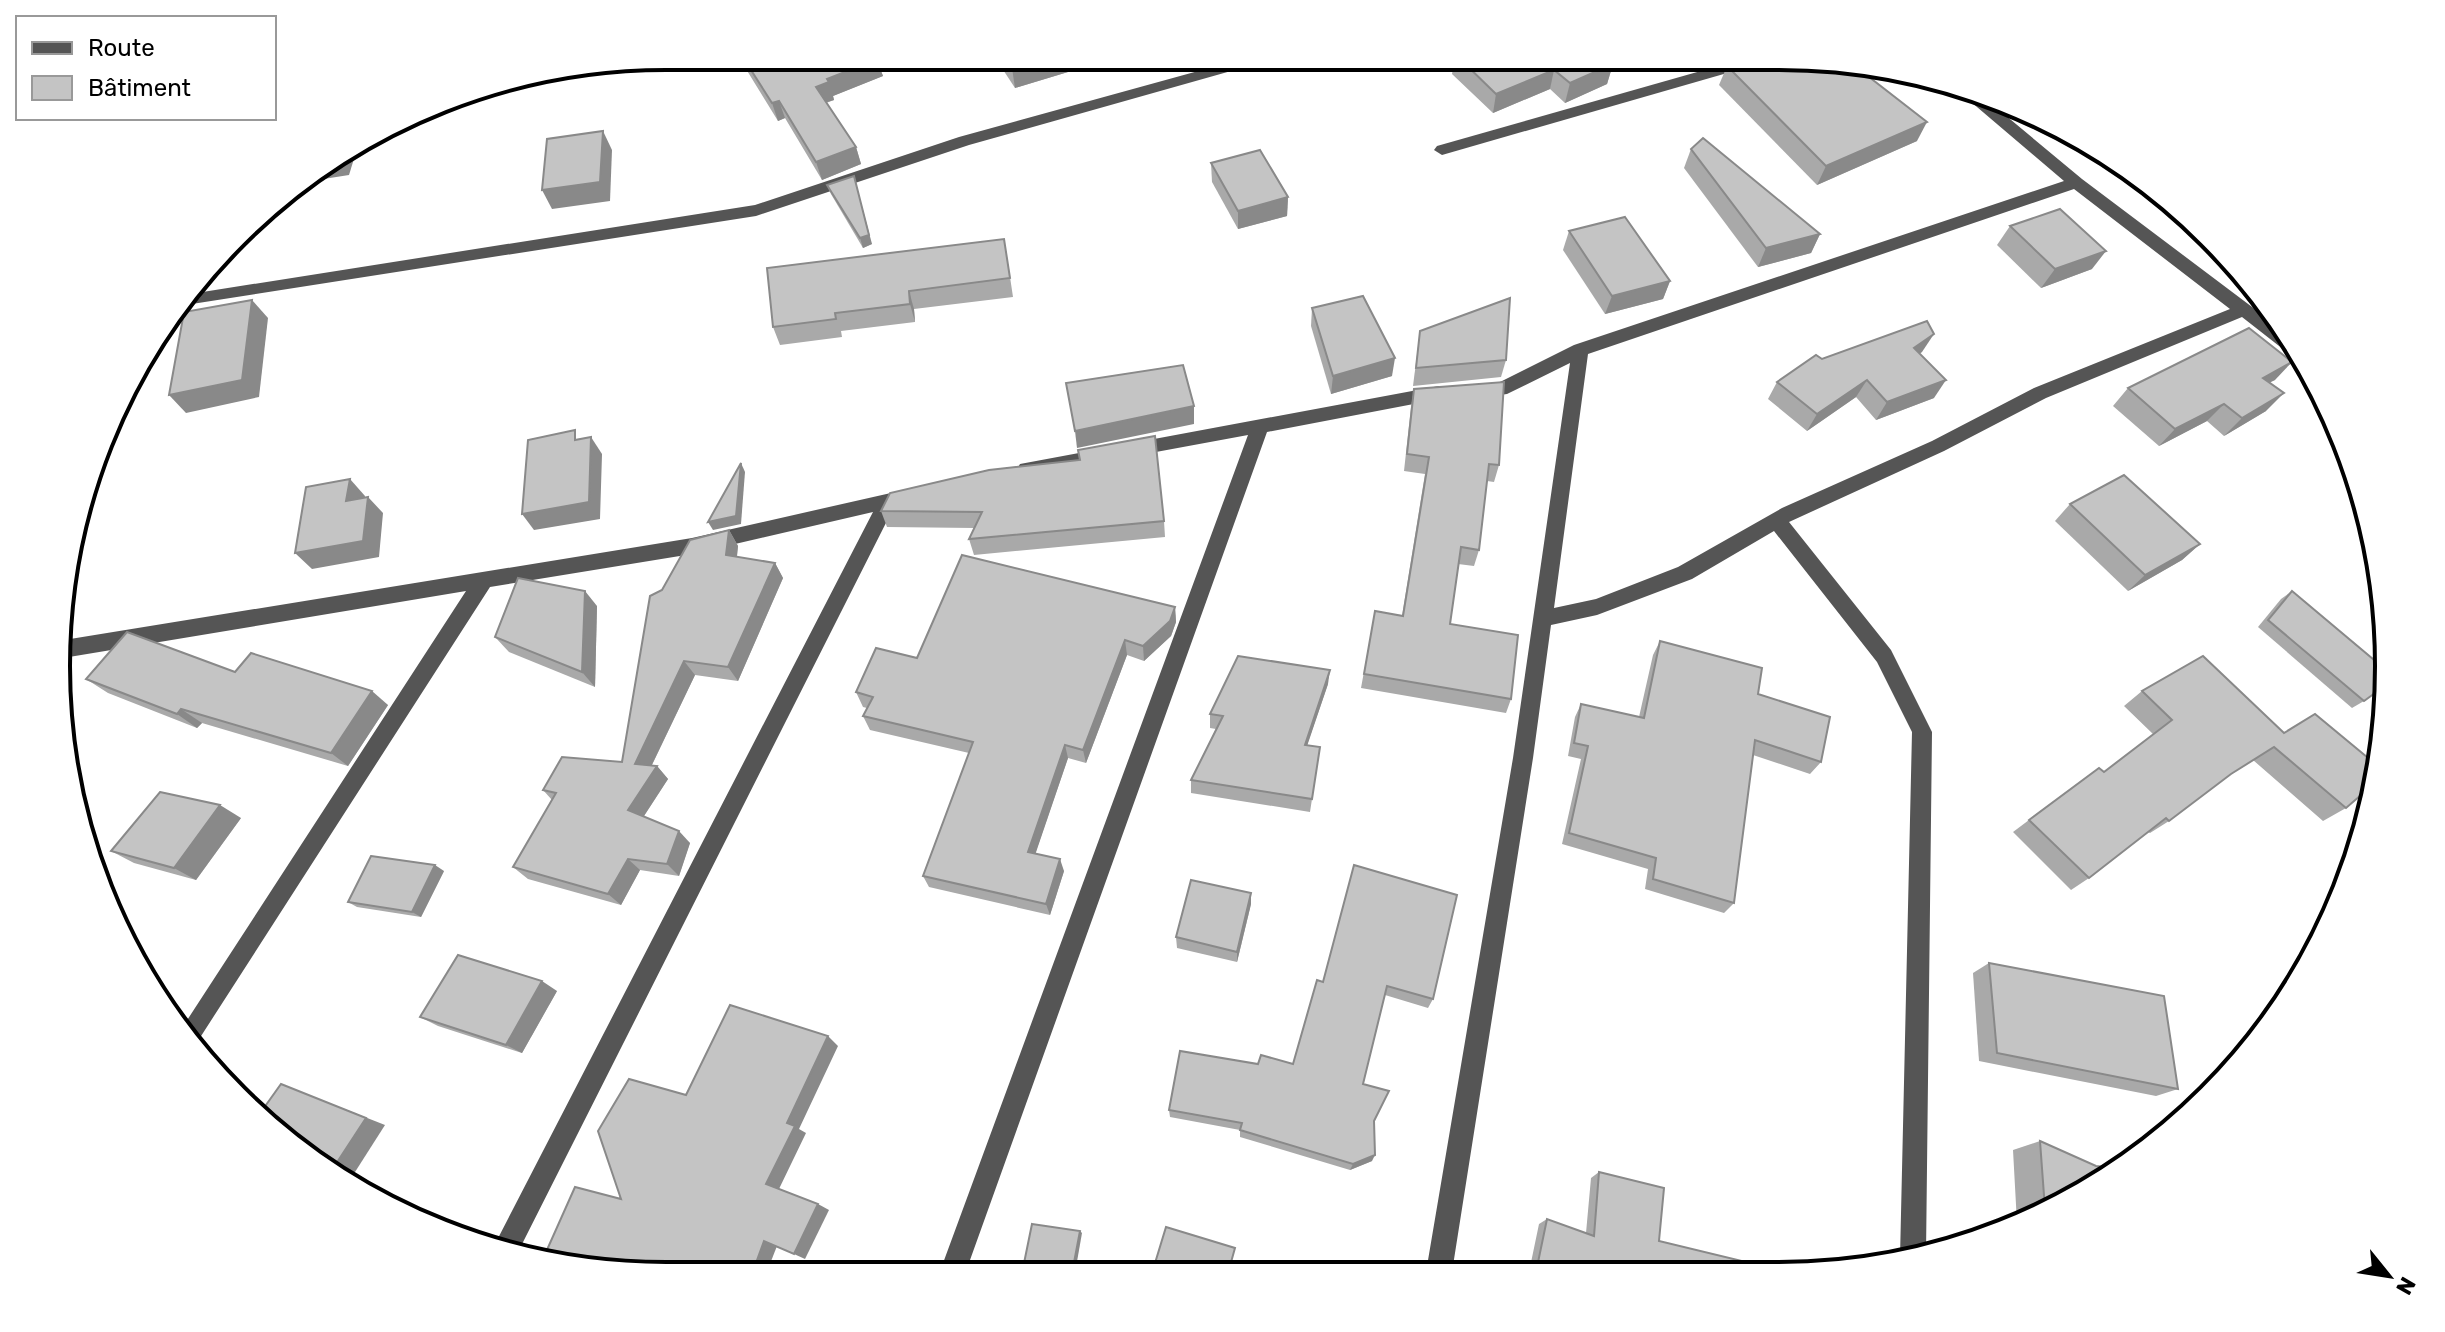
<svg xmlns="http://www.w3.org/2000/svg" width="2445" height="1332" font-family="Rubik,sans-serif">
  <rect width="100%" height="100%" fill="#fff"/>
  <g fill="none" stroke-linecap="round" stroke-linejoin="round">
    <g fill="#555" fill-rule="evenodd">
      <polygon points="1249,57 1272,57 1270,60 969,145 756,216 179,306 190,294 755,205 959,137"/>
      <polygon points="1750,57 1755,59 1755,65 1442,155 1434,150 1437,146"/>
      <path d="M1956 85 1981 95 2082 179 2288 334 2302 358 2293 357 2242 317 2046 398 1944 451 1789 522 1891 650 1932 732 1926 1255 1902 1261 1900 1258 1912 732 1877 662 1774 531 1692 579 1597 615 1551 625 1533 758 1452 1272H1426L1513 758 1570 363 1507 394 1479 398 1470 391 1479 384 1498 383 1574 345 2064 181 1957 90ZM2074 189 2230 309 2034 388 1932 441 1782 508 1678 567 1596 599 1554 608 1588 354Z"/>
      <polygon points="1439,386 1448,393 1445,398 1267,432 965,1274 939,1274 1248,435 1026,476 1020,474 1017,469 1020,464"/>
      <polygon points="913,488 922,495 920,500 894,507 516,1256 493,1249 495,1244 873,512 692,554 490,587 194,1047 182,1028 466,591 63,658 64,640 692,538"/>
    </g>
  </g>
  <g fill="#a9a9a9">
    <polygon points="738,56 899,56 901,64 881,71 883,76 833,96 834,100 826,103 856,147 861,164 822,180 785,118 778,121"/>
    <polygon points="994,56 1069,56 1066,58 1068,72 1015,88"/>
    <polygon points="1455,57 1604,57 1613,64 1607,84 1565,103 1550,89 1493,113 1452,74"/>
    <polygon points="1727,66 1917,141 1817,185 1719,85"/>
    <polygon points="1691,149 1820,234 1811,253 1758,267 1684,168"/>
    <polygon points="1211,163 1288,197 1287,216 1238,229 1212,182"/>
    <polygon points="827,185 872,244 863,248 831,194"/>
    <polygon points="2010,226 2092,269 2041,288 1997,245"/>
    <polygon points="1569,231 1670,281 1663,299 1605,314 1563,250"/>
    <polygon points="1007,257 1013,297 914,309 915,322 841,331 842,337 780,345 773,327"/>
    <polygon points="1312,308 1392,376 1331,394 1311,326"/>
    <polygon points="1420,331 1506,360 1501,377 1413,386"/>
    <polygon points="1922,352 1920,353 1934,398 1876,420 1856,397 1807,431 1768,399 1777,382 1822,359"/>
    <polygon points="2275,380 2269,382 2266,411 2224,436 2207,421 2159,446 2113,406 2128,388"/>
    <polygon points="1414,389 1499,465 1494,482 1487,481 1479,550 1474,566 1458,564 1450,624 1511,699 1506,713 1361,688 1375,611 1402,616 1425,474 1404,471 1411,407"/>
    <polygon points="890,493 1164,521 1165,537 974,555 969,539 974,528 887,527 881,511"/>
    <polygon points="2070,504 2200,544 2182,560 2128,591 2055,521"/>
    <polygon points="729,530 738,546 737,557 775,563 783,578 738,681 695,675 652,765 657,766 668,779 644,816 690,843 679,876 640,870 621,905 528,879 513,867 552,800 543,790 622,762 662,590"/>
    <polygon points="2292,591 2364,701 2352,708 2258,627 2281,599"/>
    <polygon points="597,606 595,687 509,652 495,637"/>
    <polygon points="1175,607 1176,622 1171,636 1144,661 1127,655 1086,763 1068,758 1035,854 1064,871 1050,915 929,887 923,876 969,753 870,730 863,716 867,708 863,707 856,692 917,658"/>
    <polygon points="1660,641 1758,694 1821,762 1810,774 1753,755 1734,903 1724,913 1645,889 1648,869 1562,844 1581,759 1568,756 1575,717 1581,704 1639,717 1653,655"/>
    <polygon points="2203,656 2346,808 2323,821 2253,760 2228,776 2169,821 2150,833 2148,832 2089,878 2071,890 2013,832 2099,768 2104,772 2153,734 2124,706 2142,691"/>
    <polygon points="235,672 388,705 348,766 202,723 197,728 108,693 86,679"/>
    <polygon points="1328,684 1307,745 1320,747 1310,812 1191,793 1191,780 1216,729 1210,728 1210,714"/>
    <polygon points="241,818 196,880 134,863 111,851"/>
    <polygon points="1354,865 1433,999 1428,1008 1385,995 1363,1084 1374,1121 1372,1161 1350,1170 1240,1137 1240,1130 1170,1117 1169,1110 1293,1064 1323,982"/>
    <polygon points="444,871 421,917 357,907 348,902"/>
    <polygon points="1251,904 1237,962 1177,948 1176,937"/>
    <polygon points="1989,963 2178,1089 2156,1096 1979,1061 1973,973"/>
    <polygon points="557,991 522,1053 438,1026 420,1017"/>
    <polygon points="2040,1141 2096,1166 2118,1173 2017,1223 2013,1150"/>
    <polygon points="1599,1172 1659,1241 1783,1271 1529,1272 1539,1224 1547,1219 1586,1233 1591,1178"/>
  </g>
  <g fill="#898989">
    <polygon points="875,56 899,56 901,64 881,71 883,76 833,96 834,100 821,104 816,87 827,79"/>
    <polygon points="1054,56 1069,56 1066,58 1068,72 1015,88 1012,68"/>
    <polygon points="1613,64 1607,84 1565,103 1570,83"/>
    <polygon points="1554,70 1550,89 1493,113 1496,94"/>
    <polygon points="779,101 785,118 778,121 772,103"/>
    <polygon points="1927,122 1917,141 1817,185 1826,166"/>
    <polygon points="603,131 612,150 610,201 552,209 542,190"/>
    <polygon points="856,147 861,164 822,180 816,162"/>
    <polygon points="357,149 349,175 298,183 297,181"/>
    <polygon points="854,176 872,244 863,248 860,238"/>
    <polygon points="1288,197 1287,216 1238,229 1238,211"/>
    <polygon points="1820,234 1811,253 1758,267 1766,248"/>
    <polygon points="2106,251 2092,269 2041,288 2055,269"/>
    <polygon points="1670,281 1663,299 1605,314 1612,296"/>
    <polygon points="909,291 914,309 915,322 910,304"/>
    <polygon points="252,300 268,318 259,397 186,413 169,395"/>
    <polygon points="1934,334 1922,352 1902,365 1914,348"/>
    <polygon points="1395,358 1392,376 1331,394 1333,376"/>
    <polygon points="2292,362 2275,380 2245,395 2263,378"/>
    <polygon points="1867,380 1856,397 1807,431 1817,414"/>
    <polygon points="1946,380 1934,398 1876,420 1887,402"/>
    <polygon points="2284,393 2266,411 2224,436 2242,418"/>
    <polygon points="2224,404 2207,421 2159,446 2175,429"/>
    <polygon points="1194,406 1194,424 1077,448 1075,431"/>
    <polygon points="591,437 602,454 600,519 534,530 522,514"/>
    <polygon points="741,463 745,472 741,524 713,530 708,522"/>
    <polygon points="350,479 365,496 361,518 346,501"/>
    <polygon points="368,497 383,513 379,557 312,569 295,553"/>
    <polygon points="729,530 738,546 735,571 726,555"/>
    <polygon points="2200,544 2182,560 2128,591 2145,575"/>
    <polygon points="775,563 783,578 738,681 728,667"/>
    <polygon points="585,591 597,606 595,687 582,672"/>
    <polygon points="1175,607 1176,622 1171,636 1144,661 1143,646"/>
    <polygon points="1125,640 1127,655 1086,763 1083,750"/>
    <polygon points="684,661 695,675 646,777 635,764"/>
    <polygon points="1330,670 1328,684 1303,758 1305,745"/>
    <polygon points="372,691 388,705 348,766 331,753"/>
    <polygon points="181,709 202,723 197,728 177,714"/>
    <polygon points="1065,745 1068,758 1032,864 1028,852"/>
    <polygon points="657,766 668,779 640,822 628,810"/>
    <polygon points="220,805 241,818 196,880 174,868"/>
    <polygon points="679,831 690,843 679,876 667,864"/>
    <polygon points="628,859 640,870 621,905 608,894"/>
    <polygon points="1060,859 1064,871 1050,915 1046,904"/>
    <polygon points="435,865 444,871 421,917 412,912"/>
    <polygon points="1251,893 1251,904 1237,962 1237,952"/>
    <polygon points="542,981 557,991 522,1053 506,1045"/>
    <polygon points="828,1036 838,1046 799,1129 806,1133 778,1191 766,1184 787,1123"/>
    <polygon points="281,1084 385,1125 348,1183 332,1170"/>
    <polygon points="1375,1155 1372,1161 1350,1170 1353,1164"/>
    <polygon points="818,1204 829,1210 805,1259 794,1254"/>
    <polygon points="1080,1231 1082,1233 1075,1273 1072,1273"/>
    <polygon points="764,1241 777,1246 766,1274 752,1274"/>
  </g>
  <g fill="#c4c4c4" stroke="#898989" stroke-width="2">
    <polygon points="742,56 877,56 878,59 827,79 829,82 816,87 856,147 816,162 779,101 772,103"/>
    <polygon points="1004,56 1054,56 1012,68"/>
    <polygon points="1458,57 1604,57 1613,64 1570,83 1554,70 1496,94"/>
    <polygon points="1755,57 1818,57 1851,63 1927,122 1826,166 1727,66"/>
    <polygon points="603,131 600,182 542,190 547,139"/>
    <polygon points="1703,138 1820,234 1766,248 1691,149"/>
    <polygon points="1260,150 1288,197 1238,211 1211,163"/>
    <polygon points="345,155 342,165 320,168"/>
    <polygon points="854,176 869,235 860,238 827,185"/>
    <polygon points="2060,209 2106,251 2055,269 2010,226"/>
    <polygon points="1625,217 1670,281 1612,296 1569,231"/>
    <polygon points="1004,239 1010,278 909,291 910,304 835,313 836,319 773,327 767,268"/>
    <polygon points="1363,296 1395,358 1333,376 1312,308"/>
    <polygon points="1510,298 1506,360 1416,368 1420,331"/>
    <polygon points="252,300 242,380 169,395 184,312"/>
    <polygon points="1927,321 1934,334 1914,348 1946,380 1887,402 1867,380 1817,414 1777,382 1816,355 1822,359"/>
    <polygon points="2249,328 2292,362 2263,378 2284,393 2242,418 2224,404 2175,429 2128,388"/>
    <polygon points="1183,365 1194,406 1075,431 1066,383"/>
    <polygon points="1504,382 1499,465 1489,464 1479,550 1461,547 1450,624 1518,635 1511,699 1364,674 1375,611 1403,616 1429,457 1407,454 1414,389"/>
    <polygon points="575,430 575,440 591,437 589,502 522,514 528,440"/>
    <polygon points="1155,436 1164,521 969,539 982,512 881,511 890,493 989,470 1080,460 1078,450"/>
    <polygon points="741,463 736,516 708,522"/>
    <polygon points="2124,475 2200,544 2145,575 2070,504"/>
    <polygon points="350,479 346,501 368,497 363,541 295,553 306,487"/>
    <polygon points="729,530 726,555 775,563 728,667 684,661 635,764 657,766 628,810 679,831 667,864 628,859 608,894 513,867 556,793 543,790 562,757 622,762 650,596 662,590 690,540"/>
    <polygon points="962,555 1175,607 1170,621 1143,646 1125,640 1083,750 1065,745 1028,852 1060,859 1046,904 923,876 973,742 863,716 873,697 856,692 876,648 917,658"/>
    <polygon points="518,578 585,591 582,672 495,637"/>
    <polygon points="2292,591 2386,670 2386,685 2364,701 2268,620"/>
    <polygon points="127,632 235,672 251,653 372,691 331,753 181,709 177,714 86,679"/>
    <polygon points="1660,641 1762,668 1758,694 1830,717 1821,762 1755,740 1734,903 1653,879 1656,858 1569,833 1588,746 1574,743 1581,704 1644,718"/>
    <polygon points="1238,656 1330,670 1305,745 1320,747 1312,799 1191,780 1223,716 1210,714"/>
    <polygon points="2203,656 2284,733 2315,714 2379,767 2375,783 2346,808 2274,747 2231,774 2169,821 2166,818 2089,878 2029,820 2099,768 2104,772 2172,720 2142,691"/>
    <polygon points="160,792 220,805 174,868 111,851"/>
    <polygon points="371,856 435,865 412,912 348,902"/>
    <polygon points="1354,865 1457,895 1433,999 1387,986 1363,1084 1389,1091 1374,1121 1375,1155 1353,1164 1240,1130 1242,1123 1169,1110 1180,1051 1258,1064 1261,1055 1293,1064 1317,980 1323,982"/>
    <polygon points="1191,880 1251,893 1237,952 1176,937"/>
    <polygon points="458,955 542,981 506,1045 420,1017"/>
    <polygon points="1989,963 2164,996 2178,1089 1997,1053"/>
    <polygon points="730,1005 828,1036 787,1123 795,1126 766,1184 818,1204 794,1254 764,1241 752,1274 627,1275 542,1261 575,1187 621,1199 598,1131 629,1079 686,1095"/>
    <polygon points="281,1084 366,1118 332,1170 261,1112"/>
    <polygon points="2040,1141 2096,1166 2123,1169 2118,1173 2045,1209"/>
    <polygon points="1599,1172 1664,1188 1659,1241 1783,1271 1536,1272 1547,1219 1594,1236"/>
    <polygon points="1032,1224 1080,1231 1072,1273 1022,1273"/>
    <polygon points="1166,1227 1235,1248 1228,1273 1152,1273"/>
  </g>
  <path d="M0 0H2445V1332H0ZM666 70H1779A596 596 0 0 1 2375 666V666A596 596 0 0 1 1779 1262H666A596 596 0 0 1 70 666V666A596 596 0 0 1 666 70Z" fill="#fff" fill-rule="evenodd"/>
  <path fill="none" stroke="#000" stroke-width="4" d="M666 70H1779A596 596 0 0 1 2375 666V666A596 596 0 0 1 1779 1262H666A596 596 0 0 1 70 666V666A596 596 0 0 1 666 70Z"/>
  <rect x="16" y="16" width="260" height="104" fill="#ffffff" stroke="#999999" stroke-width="2"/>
  <rect x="32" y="42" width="40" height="12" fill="#555555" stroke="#999999" stroke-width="2"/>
  <text x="88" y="56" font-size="24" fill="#000000">Route</text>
  <rect x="32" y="76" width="40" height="24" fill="#c4c4c4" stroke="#999999" stroke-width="2"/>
  <text x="88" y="96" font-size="24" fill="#000000">Bâtiment</text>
  <g transform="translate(2389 1276) rotate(120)" stroke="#ffffff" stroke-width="6" paint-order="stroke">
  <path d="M0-6L14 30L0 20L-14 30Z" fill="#000000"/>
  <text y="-12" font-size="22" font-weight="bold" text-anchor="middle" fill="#000000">N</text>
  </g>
</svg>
